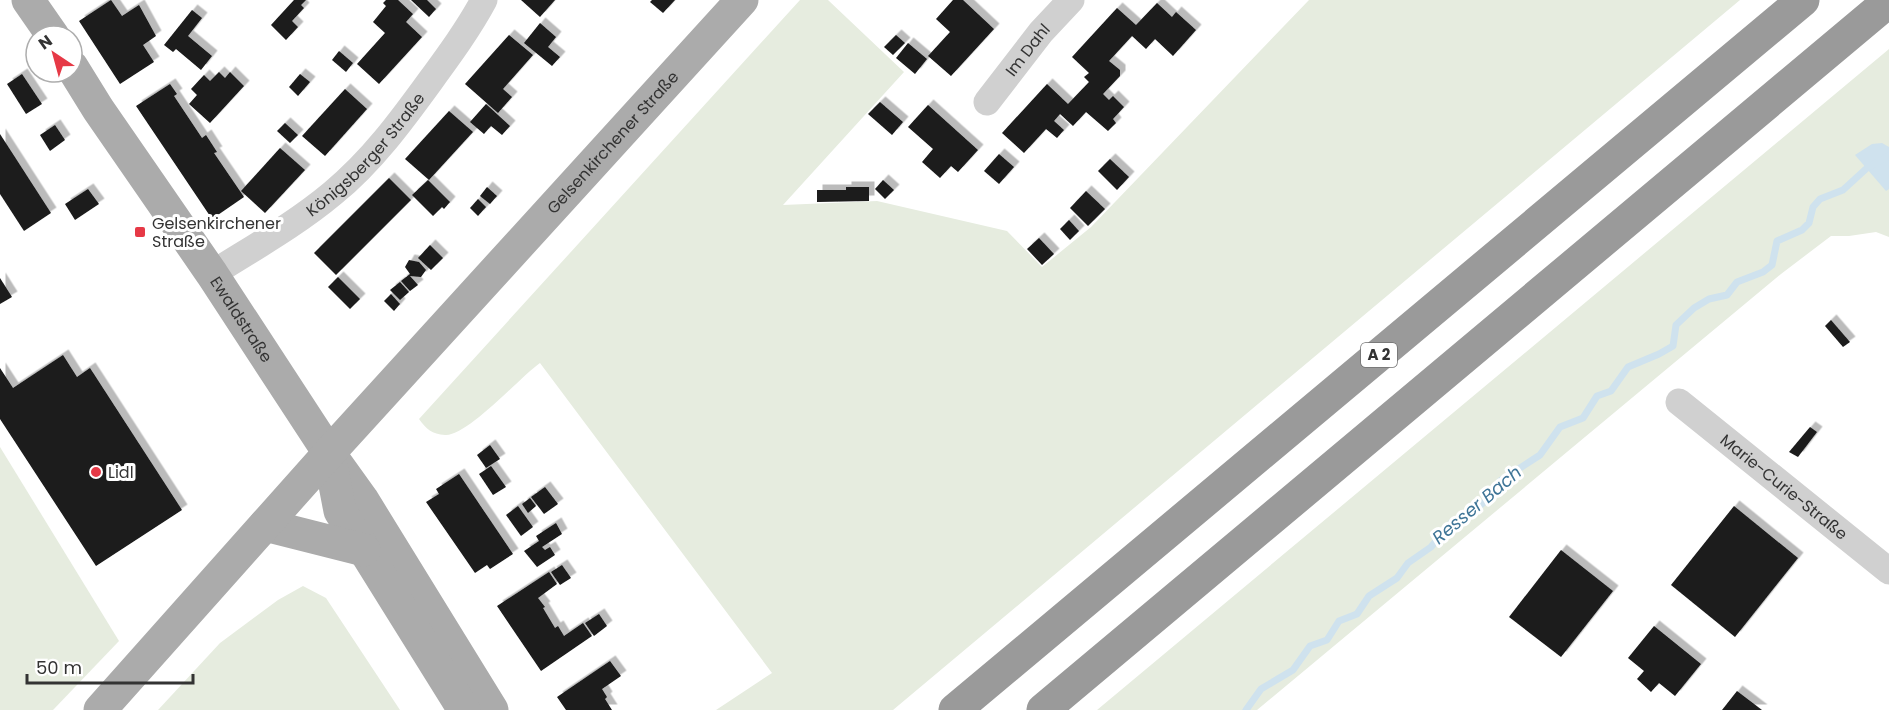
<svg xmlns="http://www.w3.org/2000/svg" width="1889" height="710" font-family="Poppins,sans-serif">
  <defs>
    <filter id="shadow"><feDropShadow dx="5.5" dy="-5.5" stdDeviation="0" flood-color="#0004"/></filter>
  </defs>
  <rect width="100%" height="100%" fill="#fff"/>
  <g fill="#e6ecdf">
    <path d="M800 0H828L904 72 783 205 877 201 1007 231 1042 267 1091 227 1309 0H1740L893 710H716L772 673 540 363C520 377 467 437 445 435 432 434 426 429 419 419Z"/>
    <polygon points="1889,49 1889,237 1876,232 1849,236 1831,236 1781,274 1257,710 1097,710"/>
    <polygon points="0,447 119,641 53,710 0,710"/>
    <polygon points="303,586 326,598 400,710 158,710 220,643 278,600"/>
  </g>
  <polygon fill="#cfe2ee" points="1882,143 1889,147 1889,189 1886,191 1855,155 1872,144"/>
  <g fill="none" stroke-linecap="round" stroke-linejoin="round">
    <polyline stroke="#cfe2ee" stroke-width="7" points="1246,710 1261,689 1293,670 1310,646 1327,640 1339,621 1357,614 1369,596 1397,578 1408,563 1431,547 1452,522 1474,510 1487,500 1500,481 1540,455 1560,427 1583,418 1597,396 1611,391 1628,367 1659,354 1673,346 1676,325 1694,308 1709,299 1727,295 1737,282 1763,272 1772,265 1777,241 1802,230 1809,223 1813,207 1820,199 1843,190 1867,168 1889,156"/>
  </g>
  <g fill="#1a1a1a" filter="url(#shadow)">
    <polygon points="111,0 122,16 139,5 156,36 143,45 154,62 120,84 79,21"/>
    <polygon points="294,0 306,0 301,5 304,8 292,21 298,27 286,40 271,25"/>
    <polygon points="386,0 398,0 413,14 406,22 422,37 379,84 357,64 385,33 373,22 386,6 383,3"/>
    <polygon points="411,0 427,0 436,9 429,17"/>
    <polygon points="521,0 555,0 540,17"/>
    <polygon points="652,0 675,0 663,13 650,2"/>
    <polygon points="953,0 963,0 994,29 951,76 928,56 950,32 936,19"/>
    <polygon points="1157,3 1172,17 1176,12 1196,30 1173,56 1155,39 1146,49 1132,36 1109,61 1120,70 1120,76 1103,94 1109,100 1113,96 1124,107 1113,119 1116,123 1108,131 1086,112 1073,126 1060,114 1054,121 1064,130 1057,138 1046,129 1024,153 1002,133 1047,84 1068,104 1089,82 1084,77 1089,73 1072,57 1117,8 1136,25"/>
    <polygon points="192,10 202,18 188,36 212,56 201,70 176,49 173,52 164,45"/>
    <polygon points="540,23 556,37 548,47 560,57 552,66 524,43"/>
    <polygon points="509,35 533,55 503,89 512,97 498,113 465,84"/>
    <polygon points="896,35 905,43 893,55 884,47"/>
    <polygon points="908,43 927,59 915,74 896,58"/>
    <polygon points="339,51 353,63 346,72 332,60"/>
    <polygon points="219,72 225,78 230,72 244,86 210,123 189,104 197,95 191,89 204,75 210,81"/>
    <polygon points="22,74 42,104 26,114 7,84"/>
    <polygon points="300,74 310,82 298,96 289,87"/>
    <polygon points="170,84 177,94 174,96 202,138 206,135 217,152 214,153 244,197 212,219 136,106"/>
    <polygon points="345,89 367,109 325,156 302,136"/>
    <polygon points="880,102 903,122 892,135 868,114"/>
    <polygon points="486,104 510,126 502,135 491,126 484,134 470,122"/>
    <polygon points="928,105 978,150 958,172 951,166 940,178 922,162 933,149 908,127"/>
    <polygon points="449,111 473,132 429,180 405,159"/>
    <polygon points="285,123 298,135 290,143 277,131"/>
    <polygon points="55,125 65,140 50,151 40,135"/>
    <polygon points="0,134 51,213 24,231 0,194"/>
    <polygon points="280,148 305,170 265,213 241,191"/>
    <polygon points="999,154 1014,167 999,184 984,171"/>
    <polygon points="1110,159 1129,177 1117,190 1098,171"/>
    <polygon points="389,178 411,200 336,275 314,253"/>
    <polygon points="428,180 450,202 444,209 442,207 433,216 412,195"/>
    <polygon points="883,180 894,190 885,199 875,189"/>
    <polygon points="487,187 497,196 490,204 480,196"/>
    <polygon points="846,187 869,187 869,201 817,202 817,190 846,190"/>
    <polygon points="88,189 99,204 75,220 65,204"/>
    <polygon points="1086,191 1105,209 1088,226 1070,208"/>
    <polygon points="478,199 486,207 478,216 470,208"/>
    <polygon points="1069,220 1079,231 1070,240 1060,229"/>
    <polygon points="1039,238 1054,254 1042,265 1027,249"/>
    <polygon points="430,245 443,258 431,270 418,258"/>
    <polygon points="409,260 419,262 426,270 421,277 410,276 418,285 410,291 401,281 410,274 405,267"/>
    <polygon points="338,277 360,299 350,309 328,287"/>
    <polygon points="0,278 12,297 0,304"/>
    <polygon points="400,282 409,292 400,300 390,290"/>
    <polygon points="391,294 400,304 394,311 384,301"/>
    <polygon points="1831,320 1850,342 1843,347 1825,326"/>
    <polygon points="63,355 77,377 90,368 182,510 96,566 0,419 0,368 13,388"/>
    <polygon points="1810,427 1817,432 1798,457 1789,452"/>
    <polygon points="490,445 500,459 486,468 477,455"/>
    <polygon points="491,466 506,487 493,495 479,474"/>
    <polygon points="459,474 513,554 490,569 487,565 475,573 426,502 439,494 436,489"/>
    <polygon points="545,487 558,504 544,514 531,497"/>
    <polygon points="530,498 536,506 528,513 522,504"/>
    <polygon points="518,506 533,527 521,536 506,515"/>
    <polygon points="1734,506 1798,558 1735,637 1671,585"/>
    <polygon points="556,523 562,534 542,547 545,550 550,547 555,555 537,567 524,551 539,541 536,536"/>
    <polygon points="1561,550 1613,591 1561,657 1509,617"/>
    <polygon points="562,565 571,578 560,585 551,572"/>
    <polygon points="549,572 557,584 538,598 545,607 543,608 555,628 558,626 564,636 583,623 592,636 541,671 497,606"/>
    <polygon points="599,614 607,626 594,636 585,623"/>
    <polygon points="1654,626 1701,664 1675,696 1659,683 1651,692 1637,679 1644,671 1628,658"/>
    <polygon points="610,661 621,676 602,689 607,697 605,699 612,710 566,710 557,697"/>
    <polygon points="1737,691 1762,710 1722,710"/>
  </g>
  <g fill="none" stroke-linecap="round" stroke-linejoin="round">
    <g stroke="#d0d0d0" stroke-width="27">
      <path id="s1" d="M987 102 1041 32 1071 0"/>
      <path id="s2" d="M212 274C253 248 296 224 333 193 372 161 402 120 431 80 450 54 469 28 484 0"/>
      <path id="s3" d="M1679 402 1889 571"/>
    </g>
    <g stroke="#ababab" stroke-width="33">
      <polyline points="28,0 53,36"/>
      <path id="s4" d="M72 67 98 109 212 274 329 453 362 499 492 710"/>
      <polyline points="331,464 340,511 464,710"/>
      <polyline points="265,525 364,550"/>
      <path id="s5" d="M100 710 329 453 742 0"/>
    </g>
    <g stroke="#9a9a9a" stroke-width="33">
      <polyline points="955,710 1803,0"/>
      <polyline points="1043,710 1889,1"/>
    </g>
  </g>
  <g fill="#e63946" stroke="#fff" stroke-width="2">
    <rect x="134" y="226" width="12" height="12" rx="3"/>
    <circle cx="96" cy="472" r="6"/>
  </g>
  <g text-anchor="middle" stroke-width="6" stroke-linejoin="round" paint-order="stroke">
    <rect fill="#fff" stroke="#707070" stroke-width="1.5" x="1361" y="343" width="36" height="24" rx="4.5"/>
    <g font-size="15" font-weight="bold" fill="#333">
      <text x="1379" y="360">A 2</text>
    </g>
    <g font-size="16" fill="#333" stroke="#fff">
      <text dy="6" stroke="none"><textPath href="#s1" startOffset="66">Im Dahl</textPath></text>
      <text dy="6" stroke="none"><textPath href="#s5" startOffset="765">Gelsenkirchener Straße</textPath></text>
      <text dy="6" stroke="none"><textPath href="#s2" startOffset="196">Königsberger Straße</textPath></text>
      <text dy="6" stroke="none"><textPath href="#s4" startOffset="304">Ewaldstraße</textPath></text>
      <text dy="6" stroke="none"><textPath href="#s3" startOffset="135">Marie-Curie-Straße</textPath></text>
    </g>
    <g font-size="16" fill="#333" stroke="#fff" text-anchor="start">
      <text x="152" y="229">Gelsenkirchener<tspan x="152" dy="18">Straße</tspan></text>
      <text x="108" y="478">Lidl</text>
    </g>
    <g font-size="18" font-style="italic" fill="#3f7597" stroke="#fff">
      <text transform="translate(1477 505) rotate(-40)" y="6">Resser Bach</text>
    </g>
  </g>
  <g transform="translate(54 54) rotate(324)"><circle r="28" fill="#ffffff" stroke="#adadad" stroke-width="1.5"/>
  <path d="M0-4.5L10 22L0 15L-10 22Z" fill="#e63946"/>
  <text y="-9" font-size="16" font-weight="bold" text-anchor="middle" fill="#333333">N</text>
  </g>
  <path d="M27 674v9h166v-9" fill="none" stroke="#333333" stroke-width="3"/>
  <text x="36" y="674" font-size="18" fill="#333333" stroke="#ffffff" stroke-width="4.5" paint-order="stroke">50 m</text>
</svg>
